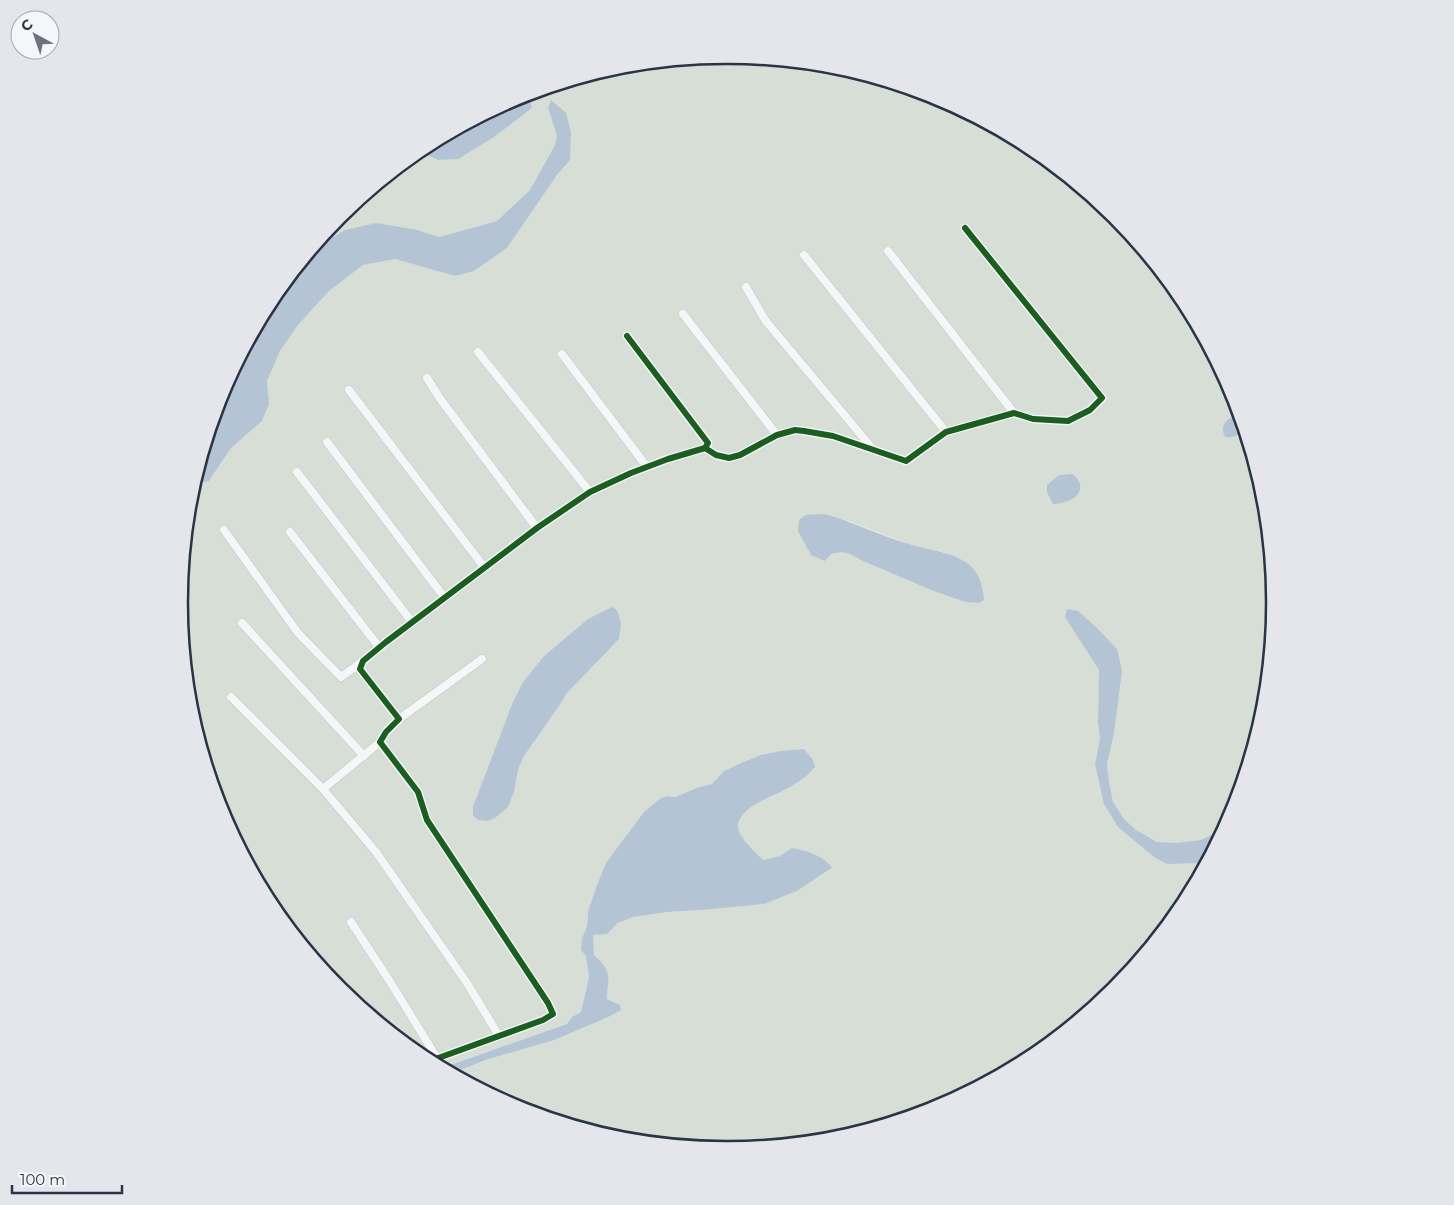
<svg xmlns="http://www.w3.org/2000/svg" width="1454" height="1205" font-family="Montserrat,sans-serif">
  <rect width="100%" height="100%" fill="#e6e8ea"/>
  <path fill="#d6ded6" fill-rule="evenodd" d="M727 55 834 66 937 97 1031 147 1114 216 1182 299 1233 393 1242 422 1239 420 1242 429 1243 426 1264 496 1274 603 1264 710 1233 812 1224 829 1201 840 1177 843 1157 842 1136 830 1124 819 1113 802 1109 782 1107 763 1114 733 1117 707V649L1097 628 1088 621 1085 646 1099 670 1098 723 1100 739 1095 764 1118 827 1197 863 1207 861 1182 907 1114 990 1031 1058 936 1108 834 1140 727 1150 620 1139 517 1108 452 1073 608 1017 620 1005 607 999C606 991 610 982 608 975 607 967 600 961 594 955L593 935 607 934 618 923 633 917 667 912 701 910 764 904 797 891 832 869 780 856 763 860C755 852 744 843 739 833 729 812 771 797 784 791 790 787 797 782 804 778V749L781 751 761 755 724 771 712 784 699 787 675 797 668 796 661 798 644 812 588 912 587 926 582 938 586 956 589 977 581 1012 572 1017 567 1024 442 1068 423 1058 340 989 272 906 221 812 190 709 180 602 190 495 194 484 210 480 231 448 262 421 268 404 267 381 280 351 298 325 329 291 363 265 395 259 455 276 474 271 507 248 557 175 570 160 548 108 557 136 555 145 530 190 497 221 438 237 417 230H345L312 249 340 215 418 151 438 160 529 99 492 114 467 128 443 136 518 97 620 65ZM847 520 909 544 948 553 979 603 965 602 931 590 863 561 850 554 841 552 831 554ZM588 619 619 639 567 693 559 706 524 756 518 770 514 792 473 807 512 704 523 682 544 656Z"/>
  <g fill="#b4c4d5">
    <polygon points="529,99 532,108 494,137 458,159 438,160 418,151 443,136 467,128 492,114"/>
    <polygon points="551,100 566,113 571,132 570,160 557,175 507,248 474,271 455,276 395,259 363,265 329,291 298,325 280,351 267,381 269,404 262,421 231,448 209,481 194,484 218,405 228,396 239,360 266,308 282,290 286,280 312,249 345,230 376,223 417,230 439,237 497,221 530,190 555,145 557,136 548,108"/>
    <path d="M1230 418C1237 419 1241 420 1243 426 1240 435 1234 438 1225 437 1221 429 1223 423 1230 418Z"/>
    <path d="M1072 474C1074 476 1077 477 1078 480 1088 495 1064 505 1053 504L1047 492V485L1059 475Z"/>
    <path d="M825 514C854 522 880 536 909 544 928 550 949 551 967 563 979 571 983 586 984 600L979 603 965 602 931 590 863 561 850 554 841 552 831 554 825 561 811 555 798 531 799 520 806 515Z"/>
    <polygon points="612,607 617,610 621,623 619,639 567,693 559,706 524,756 518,770 514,792 508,807 495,818 487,821 478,820 473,815 473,807 512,704 523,682 544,656 588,619"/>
    <polygon points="1067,609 1078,611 1097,628 1117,649 1122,671 1114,733 1107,764 1109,782 1113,802 1124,819 1136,830 1157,842 1177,843 1201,840 1224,829 1207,861 1197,863 1167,864 1154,857 1118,827 1104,804 1095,764 1100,739 1098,723 1099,670 1065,617"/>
    <path d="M804 749 813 760 815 767C811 771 806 777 801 780 795 784 788 788 781 792 768 798 739 808 738 826 737 836 756 853 763 860L780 856 792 848C807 851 823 855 832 868L797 891 764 904 701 910 667 912 633 917 618 923 607 934 593 935 594 955C600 961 607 967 608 975 610 982 606 991 607 999L620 1005 621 1010 608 1017 554 1040 489 1059 452 1073 442 1068 567 1024 572 1017 581 1012 589 977 586 956 581 950 582 938 587 926 588 912 597 885 606 863 644 812 661 798 668 796 675 797 699 787 712 784 724 771 739 764 761 755 781 751Z"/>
  </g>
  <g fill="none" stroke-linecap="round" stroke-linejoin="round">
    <defs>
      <g id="street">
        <polyline points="888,251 1014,413"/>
        <polyline points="804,255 946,432"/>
        <polyline points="746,287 765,320 872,448"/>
        <polyline points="683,314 777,435"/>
        <polyline points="478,352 590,492"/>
        <polyline points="562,354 647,467"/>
        <polyline points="427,378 441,400 537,528"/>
        <polyline points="349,390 484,567"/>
        <polyline points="327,442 444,597"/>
        <polyline points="705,448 716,455 729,458 740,455 777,435 795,430 804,431 833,436 906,461 946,432 1014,413 1033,419 1068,421 1090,410 1102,398 965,228"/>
        <polyline points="297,472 412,622"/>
        <polyline points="224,530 298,633 341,677 363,661"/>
        <polyline points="290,532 379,647"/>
        <polyline points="242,623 364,756"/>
        <polyline points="231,697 323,789 376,852 467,983 499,1036"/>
        <polyline points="399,719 482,659"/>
        <polyline points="323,789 380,742"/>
        <polyline points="351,922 389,980 437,1058"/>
        <polyline points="430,1061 543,1020 553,1014 548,1003 427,820 418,792 380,742 386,732 399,719 360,669 363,661 386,642 537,528 590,492 631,473 668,459 705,448 708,443 627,336"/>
      </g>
    </defs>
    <use href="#street" stroke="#c4c6c8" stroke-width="9"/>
    <use href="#street" stroke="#f5f6f7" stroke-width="8"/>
    <defs>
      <g id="cycleway">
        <polyline points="705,448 716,455 729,458 740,455 777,435 795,430 804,431 833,436 906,461 946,432 1014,413 1033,419 1068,421 1090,410 1102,398 965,228"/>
        <polyline points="430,1061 543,1020 553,1014 548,1003 427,820 418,792 380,742 386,732 399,719 360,669 363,661 386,642 537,528 590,492 631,473 668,459 705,448 708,443 627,336"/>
      </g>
    </defs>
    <use href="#cycleway" stroke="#f4f6f9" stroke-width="9"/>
    <use href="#cycleway" stroke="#1b5e20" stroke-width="6"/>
  </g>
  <path d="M0 0H1454V1205H0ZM726 64H728A538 538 0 0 1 1266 602V603A538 538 0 0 1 728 1141H726A538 538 0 0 1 188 603V602A538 538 0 0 1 726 64Z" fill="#e4e6eb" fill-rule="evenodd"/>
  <path fill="none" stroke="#2b3445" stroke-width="2.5" d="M726 64H728A538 538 0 0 1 1266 602V603A538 538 0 0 1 728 1141H726A538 538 0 0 1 188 603V602A538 538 0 0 1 726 64Z"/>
  <g transform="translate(35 35) rotate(320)"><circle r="24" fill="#f4f6f9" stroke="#a4a8b1"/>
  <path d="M0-4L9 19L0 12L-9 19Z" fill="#6c737f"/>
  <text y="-8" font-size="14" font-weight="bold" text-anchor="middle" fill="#2b3445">С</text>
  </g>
  <path d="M12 1185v8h110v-8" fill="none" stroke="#2b3445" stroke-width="2.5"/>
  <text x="20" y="1185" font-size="15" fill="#2b3445" stroke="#f4f6f9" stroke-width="4" paint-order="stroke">100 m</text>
</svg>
